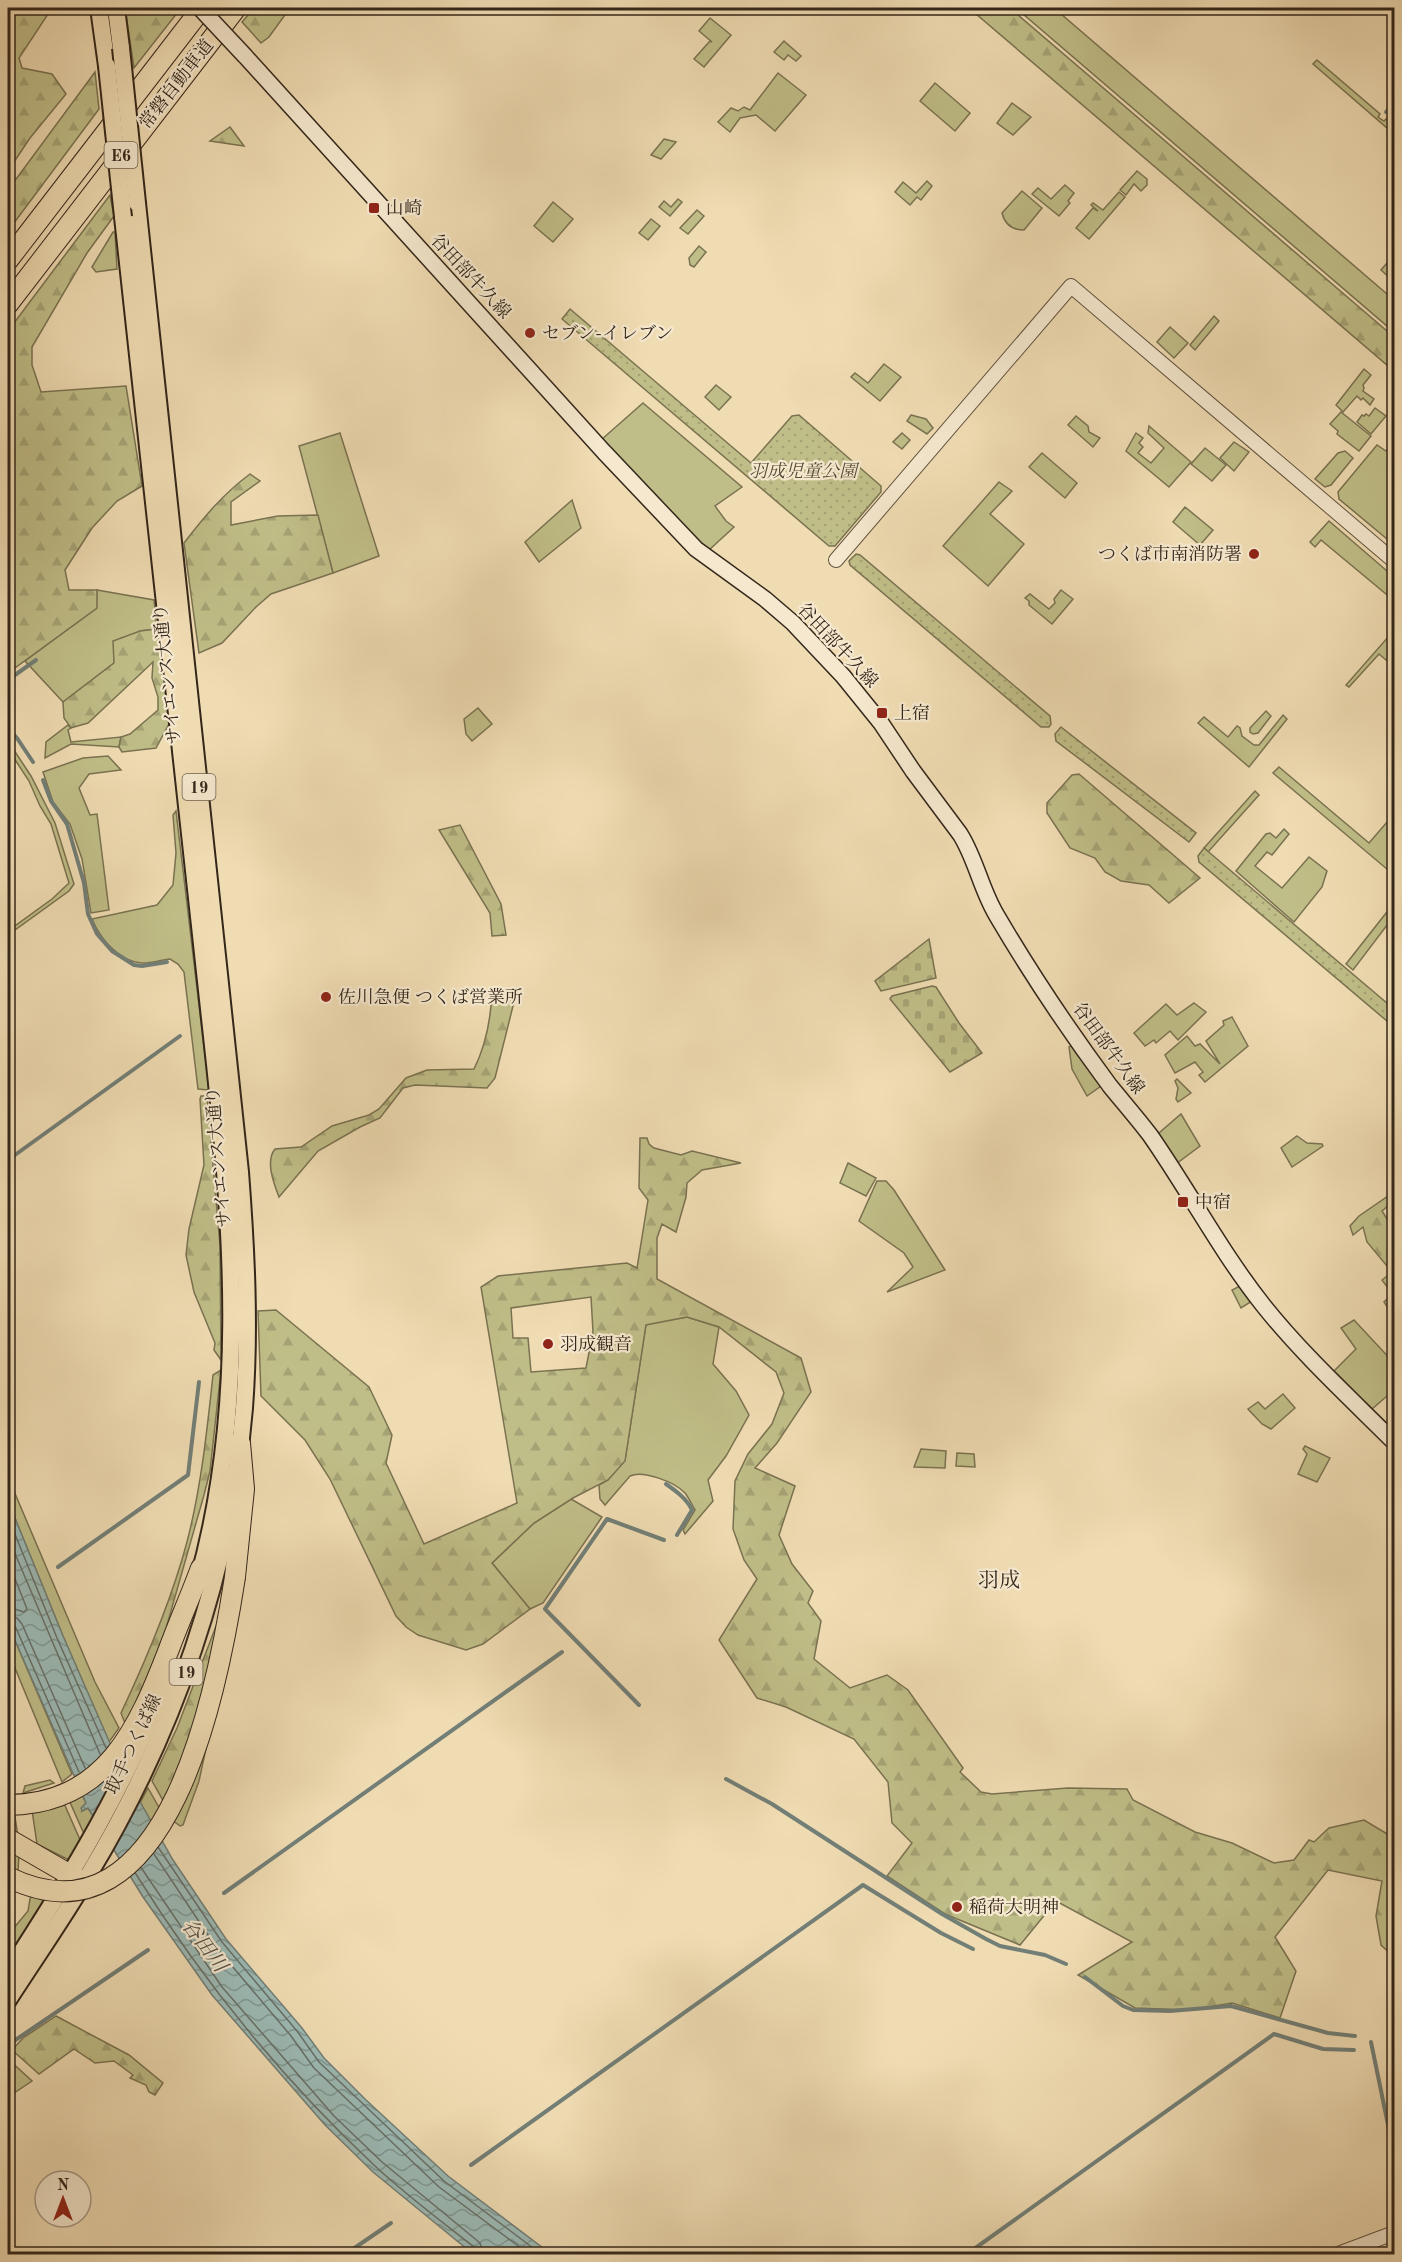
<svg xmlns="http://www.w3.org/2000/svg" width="1402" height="2262" font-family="'Old Standard TT','Noto Serif JP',serif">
  <defs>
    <pattern id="forest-firs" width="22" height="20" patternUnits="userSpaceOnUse" patternTransform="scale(1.5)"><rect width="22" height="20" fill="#c0be88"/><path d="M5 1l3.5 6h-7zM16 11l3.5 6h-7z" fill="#a5a375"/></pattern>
    <pattern id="cemetery-stones" width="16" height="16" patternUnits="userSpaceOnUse" patternTransform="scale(1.5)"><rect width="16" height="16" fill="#c0be88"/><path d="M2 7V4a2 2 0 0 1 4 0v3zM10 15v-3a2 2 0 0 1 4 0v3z" fill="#a5a375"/></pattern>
    <pattern id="park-dots" width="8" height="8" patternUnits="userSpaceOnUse" patternTransform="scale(1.5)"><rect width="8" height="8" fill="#c0be88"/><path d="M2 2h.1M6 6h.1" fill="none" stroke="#a5a375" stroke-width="1.8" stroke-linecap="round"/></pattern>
    <pattern id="water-waves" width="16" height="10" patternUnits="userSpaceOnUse" patternTransform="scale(1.5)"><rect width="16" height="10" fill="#9cbab5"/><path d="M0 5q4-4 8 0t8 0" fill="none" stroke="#809792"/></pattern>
  </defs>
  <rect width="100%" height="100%" fill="#f0dcb3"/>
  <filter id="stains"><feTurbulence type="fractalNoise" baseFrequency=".00333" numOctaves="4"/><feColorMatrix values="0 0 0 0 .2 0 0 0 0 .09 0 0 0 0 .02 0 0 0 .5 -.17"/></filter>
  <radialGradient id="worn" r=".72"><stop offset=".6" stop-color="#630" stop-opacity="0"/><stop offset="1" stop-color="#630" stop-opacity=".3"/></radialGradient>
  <g fill="#c0be88" stroke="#7a7251" stroke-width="1.5">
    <polygon points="1016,8 1054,8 1394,300 1394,332"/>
    <polygon points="710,18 731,35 704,67 694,59 710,41 712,42 699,31"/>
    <polygon points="784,41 801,56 796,61 788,55 784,60 774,52"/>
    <polygon points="1317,60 1380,114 1378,117 1384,121 1386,119 1394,126 1394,134 1313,64"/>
    <polygon points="778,73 806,95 775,131 756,115 740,118 730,132 718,122 731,108 738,111 744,107 750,110"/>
    <polygon points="935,83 970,113 955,131 920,101"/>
    <polygon points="1012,103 1031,117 1013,135 997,123"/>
    <polygon points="664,139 676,142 661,159 651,155"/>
    <polygon points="1137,171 1147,179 1147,185 1141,191 1134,184 1126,195 1120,190"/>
    <polygon points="927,181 932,186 921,200 917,197 910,205 895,192 903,182 916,193"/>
    <polygon points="1065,185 1074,193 1068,201 1070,203 1059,216 1032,194 1038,188 1051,199"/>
    <path d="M1022 191 1042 208 1024 230C1012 230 1005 225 1002 213Z"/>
    <polygon points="1119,192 1125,197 1089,239 1076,228 1093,208 1098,211 1091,205 1093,203 1103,210"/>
    <polygon points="678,199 682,202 670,216 659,207 664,201 671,207"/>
    <polygon points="553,202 573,219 553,242 534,226"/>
    <polygon points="697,210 704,216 688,234 680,228"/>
    <polygon points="651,219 660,226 648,240 639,233"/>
    <polygon points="113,232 115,232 117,269 96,272 92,267"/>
    <polygon points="699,246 706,252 694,267 690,265 689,258"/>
    <polygon points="1214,316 1219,321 1195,350 1190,345"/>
    <polygon points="1170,327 1188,343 1174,358 1157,342"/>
    <polygon points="884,364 901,377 880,401 851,377 855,373 868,383"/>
    <polygon points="1364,369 1371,375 1363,385 1364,388 1363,391 1374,399 1370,405 1363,398 1361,400 1357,396 1343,412 1336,405"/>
    <polygon points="716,385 731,397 719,410 705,397"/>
    <polygon points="643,403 742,487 715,506 726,521 734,527 709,550 696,540 601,440"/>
    <polygon points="1375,408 1386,416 1371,434 1357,422 1362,415 1364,416 1366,414 1369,416"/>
    <polygon points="1341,412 1371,436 1359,451 1337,434 1338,431 1330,424"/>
    <polygon points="911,415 926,419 933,428 927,434 907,421"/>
    <polygon points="1076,416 1088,426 1089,432 1100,438 1093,447 1068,425"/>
    <polygon points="1149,426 1191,462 1169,487 1126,451 1136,433 1143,438 1139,443 1143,447 1138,453 1151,463 1164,448 1148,433"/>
    <polygon points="340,433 379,556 333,573 299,446"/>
    <polygon points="902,433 910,440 902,449 893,442"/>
    <polygon points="1394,441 1394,543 1393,544 1339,499 1338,492 1377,445 1386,451"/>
    <polygon points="1234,442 1249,452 1234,471 1220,458"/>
    <polygon points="1205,448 1226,465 1212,481 1191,464"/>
    <polygon points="1345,451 1353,458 1331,485 1325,487 1315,479 1338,453"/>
    <polygon points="1042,453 1077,483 1065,498 1029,467"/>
    <polygon points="999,482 1012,491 990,514 1024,544 988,586 943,546"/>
    <polygon points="572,500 581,528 539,562 525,542"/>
    <polygon points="1185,507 1213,530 1200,545 1173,522"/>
    <polygon points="1329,521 1394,577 1394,597 1392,599 1321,540 1315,547 1310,542"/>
    <polygon points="97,590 154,600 157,629 140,631 114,663 63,702 25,661 96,608"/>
    <polygon points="1061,590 1073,599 1052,624 1029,605 1029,601 1025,598 1030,594 1049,609 1055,603 1054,599"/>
    <polygon points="1389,636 1394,641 1394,665 1393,666 1379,654 1349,687 1346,685"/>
    <polygon points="478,708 492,724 472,741 466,734 464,719"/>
    <polygon points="1266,711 1271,716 1258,733 1253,734 1250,732 1250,728"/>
    <polygon points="1283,715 1287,719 1249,767 1198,723 1204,717 1228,737 1237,726 1240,728 1242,736 1254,745 1259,745"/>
    <polygon points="68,725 71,728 68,730 71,742 121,737 119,747 71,744 45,758 46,742"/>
    <polygon points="8,741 31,776 55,823 74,884 69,891 8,935 8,931 52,899 69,883 51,824 40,806 29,781 8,749"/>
    <polygon points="108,756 121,770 89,774 79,788 90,815 97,814 109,910 91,913 82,859 70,824 53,802 43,772 83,758"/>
    <polygon points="1279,767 1369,843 1394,814 1394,875 1273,773"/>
    <polygon points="1255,791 1259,795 1208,852 1204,848"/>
    <path d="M176 811 209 1090 198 1089 184 972 178 964 170 959C160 960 150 964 141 963 118 961 100 938 92 919L157 905 173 885 176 853 173 815Z"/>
    <polygon points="1284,829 1289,834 1272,855 1267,852 1255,866 1282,888 1309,857 1327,871 1322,887 1294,922 1236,871 1266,834 1270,833 1276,838"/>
    <polygon points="1394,903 1394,916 1353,970 1346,964"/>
    <polygon points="1194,1003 1206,1012 1178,1040 1170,1031 1156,1043 1154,1040 1145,1046 1134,1033 1166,1004 1177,1015"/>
    <polygon points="1232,1017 1248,1046 1205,1082 1199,1075 1203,1072 1195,1062 1175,1073 1165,1055 1187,1036 1195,1046 1200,1044 1220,1064 1206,1041 1224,1025 1223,1021"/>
    <polygon points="1073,1045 1101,1086 1087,1096 1072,1069 1069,1047"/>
    <polygon points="1177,1079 1191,1093 1178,1102 1176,1099 1178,1088 1175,1081"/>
    <polygon points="1181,1114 1200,1146 1176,1164 1158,1136 1159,1133"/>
    <polygon points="1297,1136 1307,1143 1322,1144 1323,1146 1292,1167 1281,1148"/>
    <polygon points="848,1163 876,1178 866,1196 840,1183"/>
    <polygon points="877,1181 886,1181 894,1190 945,1270 887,1292 913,1267 904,1253 859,1221"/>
    <polygon points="1240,1286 1252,1301 1241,1308 1232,1290"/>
    <path d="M687 1317 719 1327 713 1364 736 1391 749 1415 726 1456 708 1480 713 1501 685 1534 683 1530 695 1510C692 1505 689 1498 685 1493 675 1482 643 1470 630 1476L605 1505 600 1499 599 1485 608 1480 625 1460 646 1324Z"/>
    <polygon points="1354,1320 1394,1363 1394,1390 1372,1409 1334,1371 1356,1349 1341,1328"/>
    <polygon points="1283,1394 1295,1408 1271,1429 1262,1424 1248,1409 1258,1402 1265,1409"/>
    <polygon points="1305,1446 1330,1458 1317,1482 1298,1474 1307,1454 1303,1449"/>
    <polygon points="921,1449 946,1451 945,1468 914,1467"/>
    <polygon points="957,1453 974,1454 975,1467 956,1466"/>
    <polygon points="8,1477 95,1682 119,1728 109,1742 63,1636 8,1501"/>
    <polygon points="571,1499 602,1517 543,1603 530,1609 492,1563 534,1523"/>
    <polygon points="8,1624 72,1774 62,1782 8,1651"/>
    <polygon points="213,1716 199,1781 183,1825 180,1826 172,1820"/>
    <polygon points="50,1780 54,1783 23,1793 25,1786"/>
    <polygon points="148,1788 161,1811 152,1825 140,1803"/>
    <polygon points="81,1793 86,1803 82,1811 88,1808 95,1819 85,1836 69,1800"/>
    <polygon points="63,1801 81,1842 71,1861 37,1844 32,1810"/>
    <polygon points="8,1810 14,1811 18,1836 8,1830"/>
    <polygon points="8,1844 19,1852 18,1873 8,1869"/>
    <polygon points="31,1893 49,1898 8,1959 8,1935 28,1911"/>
  </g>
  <g fill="url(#forest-firs)" stroke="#7a7251" stroke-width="1.5" fill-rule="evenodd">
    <polygon points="8,8 52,8 19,58 22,68 52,74 66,94 30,138 8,171"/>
    <polygon points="125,8 181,8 134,68"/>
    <polygon points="254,8 290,8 269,37 261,43 242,22"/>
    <polygon points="969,8 1010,8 1394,337 1394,371"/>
    <polygon points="95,72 99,109 8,231 8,190"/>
    <polygon points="230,127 244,146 210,141"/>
    <polygon points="110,195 114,216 87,253 32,347 32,365 41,392 126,386 142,486 117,501 92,528 65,570 69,590 97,590 97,608 8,673 8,331"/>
    <polygon points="1394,255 1394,278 1392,280 1381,270"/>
    <path d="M250 474 260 481 231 502V525L278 516 318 515 333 573 271 594 256 607 222 643 199 653 184 543C204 517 223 494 250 474Z"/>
    <polygon points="157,629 171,720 156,748 122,752 119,747 121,737 130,734 158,710 158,697 152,678 153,662 88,723 71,728 64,718 63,702 114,663 113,641 140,631"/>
    <polygon points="1079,774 1200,878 1169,903 1149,885 1121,881 1105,872 1095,858 1070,848 1047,813 1047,803 1072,775"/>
    <polygon points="460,825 501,904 506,935 492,936 490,913 439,830"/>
    <path d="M492 991 516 994 495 1078 487 1088 415 1085 403 1088 380 1118 360 1127 318 1151 279 1197C274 1184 265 1161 275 1149L301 1147 332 1126 369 1115 379 1109 406 1078 427 1070 474 1069C486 1045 491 1018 492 991Z"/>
    <polygon points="201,1096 207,1096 220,1245 221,1360 214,1350 215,1343 194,1292 186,1255 189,1229 204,1165 200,1099"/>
    <path d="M640 1138H647L649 1144 654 1148 681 1155 692 1151 741 1163 702 1170 687 1183 686 1197 676 1232 662 1224 657 1238V1279L801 1358 811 1392 777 1443 755 1468 795 1486 779 1535 792 1564 813 1591 808 1603 821 1621 814 1659 850 1688 887 1675 908 1690 963 1768 960 1772 981 1792 992 1794 1068 1788 1127 1789 1133 1800 1195 1832 1232 1843 1274 1863 1294 1860 1309 1840 1314 1842 1329 1828 1364 1820 1394 1838V1957L1381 1945 1376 1916 1382 1881 1328 1870 1275 1937 1296 1971 1280 2018 1232 2003 1191 2010 1135 2008 1078 1975 1132 1942 1056 1901 1020 1945 945 1914 887 1876 912 1843 892 1823 888 1782 854 1739 786 1707 757 1698 719 1640 757 1579 744 1560 733 1529 735 1481 748 1454 772 1424 784 1393 776 1372 719 1327 687 1317 646 1325 625 1461 608 1480 573 1498 534 1523 492 1563 530 1609 483 1644 466 1650 418 1635 406 1627 396 1616 330 1479 305 1440 261 1396 258 1311 276 1310 369 1387 392 1435 386 1463 424 1544 517 1503 481 1287 498 1276 627 1263 637 1268 648 1200 639 1188ZM591 1297 593 1332 586 1368 531 1372 528 1338H513L511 1308Z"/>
    <polygon points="1394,1192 1394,1201 1382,1211 1394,1230 1394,1284 1389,1289 1382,1280 1392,1272 1367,1242 1363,1227 1353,1235 1350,1226 1359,1216"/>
    <polygon points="1394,1293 1394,1318 1384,1302"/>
    <path d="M221 1370 210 1471 204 1495 163 1639 149 1680 125 1723 121 1713C147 1658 171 1602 187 1542 201 1488 207 1431 213 1375Z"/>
    <polygon points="218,1621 200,1714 165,1804 152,1781 177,1728"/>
    <polygon points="56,2016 129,2055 163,2083 155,2095 149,2092 146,2085 130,2078 133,2075 114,2061 95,2063 74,2049 39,2074 12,2050 23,2038"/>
    <polygon points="8,2059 32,2081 8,2097"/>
  </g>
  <g fill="url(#cemetery-stones)" stroke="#7a7251" stroke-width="1.5">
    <polygon points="929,939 936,978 881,991 875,981"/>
    <polygon points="932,986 936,987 959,1023 982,1053 950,1072 890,999 892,996"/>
  </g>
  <g fill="url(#park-dots)" stroke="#7a7251" stroke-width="1.5">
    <polygon points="570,309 751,463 792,416 799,415 881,486 881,492 835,546 829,546 562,319"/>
    <polygon points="856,554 860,555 1050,716 1051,724 1049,727 1041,727 850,565 849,561"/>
    <polygon points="1061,727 1196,833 1189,842 1056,741 1055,734"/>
    <polygon points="1204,848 1394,1009 1394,1027 1199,862 1198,856"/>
  </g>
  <polygon fill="url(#water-waves)" stroke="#727f77" stroke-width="1.5" points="8,1501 63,1636 120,1766 173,1860 226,1939 302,2028 324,2058 366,2100 448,2176 551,2254 473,2254 373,2172 325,2125 212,1995 143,1897 88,1808 82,1811 81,1808 86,1803 8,1624"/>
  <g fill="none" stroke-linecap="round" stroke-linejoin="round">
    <g stroke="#687068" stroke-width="1.5">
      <polyline points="8,1517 57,1638 106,1748"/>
      <polyline points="8,1537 100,1754"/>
      <polyline points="8,1561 27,1609 24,1612 8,1607"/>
      <polyline points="8,1616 17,1618 22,1624 85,1768"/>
      <polyline points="8,1624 16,1628 79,1772"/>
      <polyline points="158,1847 222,1942 297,2031 319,2062 444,2181 541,2254"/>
      <polyline points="154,1854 216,1947 291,2036 314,2068 439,2187 529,2254"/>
      <polyline points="140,1866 222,1987 334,2116 382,2162 480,2243 483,2254"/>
      <path d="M134 1871C201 1979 283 2080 375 2166 406 2195 441 2221 474 2247L476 2254"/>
    </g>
    <g stroke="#727f77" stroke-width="4">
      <polyline points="1386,112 1394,103"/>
      <polyline points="8,680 36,660"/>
      <polyline points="8,728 17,738 33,762"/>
      <polyline points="43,780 51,801 67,824 84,883 88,914 97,934 112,951 134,965 142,966 167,962"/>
      <polyline points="8,1160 180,1036"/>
      <path d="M666 1484C676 1491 687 1499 692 1510L677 1535"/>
      <polyline points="58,1567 188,1475 199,1382"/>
      <polyline points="639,1705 545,1609 607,1519 664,1540"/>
      <polyline points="726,1779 772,1804 942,1914 986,1939 1000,1946 1045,1955 1066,1964"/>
      <polyline points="224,1893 562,1652"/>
      <polyline points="1085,1977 1123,2006 1133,2010 1170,2011 1231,2006 1328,2033 1355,2036"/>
      <polyline points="1371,2042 1394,2154"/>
      <polyline points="11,2043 148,1950"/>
      <polyline points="471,2165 863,1885 941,1933 973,1949"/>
      <polyline points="353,2249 391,2223"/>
      <polyline points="967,2254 1274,2034 1323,2049 1354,2050"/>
    </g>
    <defs>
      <g id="tertiary">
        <polyline points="836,560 1071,286 1394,561"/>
        <polyline points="1338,2254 1394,2233"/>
      </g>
      <path id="secondary" d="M245 56 604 452 696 549 765 599 793 623 843 676 881 723 913 771 960 834C976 859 981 890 997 916 1031 974 1070 1032 1110 1086 1123 1102 1137 1118 1150 1135 1189 1191 1221 1252 1263 1305 1302 1354 1350 1398 1394 1442"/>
      <g id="primary">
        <polyline points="99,8 107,66"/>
        <polyline points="116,8 121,48"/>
        <path d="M123 217 215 1064C233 1237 246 1411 198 1581"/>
        <path d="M8 1973C72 1875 130 1779 171 1668"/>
        <path d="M8 2000C35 1958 64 1917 89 1874 174 1733 230 1572 244 1408 250 1329 246 1250 240 1172L137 203"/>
      </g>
      <g id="motorway">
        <polyline points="8,260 202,8"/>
        <polyline points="8,304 236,8"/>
        <polyline points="235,1577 244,1489 240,1443"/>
        <path d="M8 1805C106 1804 138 1729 169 1649 179 1622 191 1595 201 1568"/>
        <polyline points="8,1839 84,1883"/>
      </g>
    </defs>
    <use href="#tertiary" stroke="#625440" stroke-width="16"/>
    <use href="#secondary" stroke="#33261a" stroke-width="18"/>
    <use href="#primary" stroke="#33261a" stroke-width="20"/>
    <use href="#motorway" stroke="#33261a" stroke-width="22"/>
    <use href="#tertiary" stroke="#f5e8ce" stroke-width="14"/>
    <use href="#secondary" stroke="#f5e8ce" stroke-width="15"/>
    <use href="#primary" stroke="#f0dcb3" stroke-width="16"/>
    <use href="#motorway" stroke="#f0dcb3" stroke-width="20"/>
    <defs>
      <polyline id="secondary-bridge" points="200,8 245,56"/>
      <g id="primary-bridge">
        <polyline points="121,48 137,203"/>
        <polyline points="107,66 123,217"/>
      </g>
      <path id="motorway-bridge" d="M8 1877C170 1957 219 1681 235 1577"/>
    </defs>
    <use href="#secondary-bridge" stroke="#33261a" stroke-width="18" stroke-linecap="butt"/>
    <use href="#primary-bridge" stroke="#33261a" stroke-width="20" stroke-linecap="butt"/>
    <use href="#motorway-bridge" stroke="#33261a" stroke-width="22" stroke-linecap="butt"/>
    <use href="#secondary-bridge" stroke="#f5e8ce" stroke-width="15"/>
    <use href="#primary-bridge" stroke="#f0dcb3" stroke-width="16"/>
    <use href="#motorway-bridge" stroke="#f0dcb3" stroke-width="20"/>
  </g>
  <g fill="#8f2418" stroke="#f5e8ce" stroke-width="2">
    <rect x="368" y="202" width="12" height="12" rx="3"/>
    <circle cx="530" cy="333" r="6"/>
    <circle cx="1254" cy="554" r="6"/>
    <rect x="876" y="707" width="12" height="12" rx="3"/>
    <circle cx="326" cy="997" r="6"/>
    <rect x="1177" y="1196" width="12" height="12" rx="3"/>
    <circle cx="548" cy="1344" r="6"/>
    <circle cx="957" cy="1907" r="6"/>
  </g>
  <g text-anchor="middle" stroke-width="4.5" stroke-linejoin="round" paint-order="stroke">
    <g fill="#f5e8ce" stroke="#6d6050" stroke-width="1.5">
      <rect x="104.5" y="142" width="33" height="26" rx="4.5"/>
      <rect x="182.5" y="774" width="33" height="26" rx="4.5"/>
      <rect x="169.5" y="1659" width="33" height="26" rx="4.5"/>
    </g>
    <g font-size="16" font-weight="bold" fill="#33261a">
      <text x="121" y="161">E6</text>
      <text x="199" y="793">19</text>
      <text x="186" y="1678">19</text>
    </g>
    <g font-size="18" fill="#33261a" stroke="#f5e8ce">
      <text transform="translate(176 84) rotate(-52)" y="6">常磐自動車道</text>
      <text transform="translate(471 276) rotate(47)" y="6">谷田部牛久線</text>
      <text transform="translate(838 645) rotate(47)" y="6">谷田部牛久線</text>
      <text transform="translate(167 674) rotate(-96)" y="6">サイエンス大通り</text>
      <text transform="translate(1109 1048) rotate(54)" y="6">谷田部牛久線</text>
      <text transform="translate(218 1157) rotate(-95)" y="6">サイエンス大通り</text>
      <text transform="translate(133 1744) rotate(-65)" y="6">取手つくば線</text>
    </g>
    <g font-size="18" fill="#33261a" stroke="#f5e8ce" text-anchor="start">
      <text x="386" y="214">山崎</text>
      <text x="542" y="339">セブン-イレブン</text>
      <text x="1242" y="560" text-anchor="end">つくば市南消防署</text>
      <text x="894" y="719">上宿</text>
      <text x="338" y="1003">佐川急便 つくば営業所</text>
      <text x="1195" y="1208">中宿</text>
      <text x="560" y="1350">羽成観音</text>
      <text x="969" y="1913">稲荷大明神</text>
    </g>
    <g font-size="18" font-style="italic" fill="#564c36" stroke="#f5e8ce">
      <text x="803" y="477">羽成児童公園</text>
    </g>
    <g font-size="20" font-style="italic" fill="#525248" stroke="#f5e8ce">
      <text transform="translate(205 1945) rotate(53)" y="7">谷田川</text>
    </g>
    <g font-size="21" fill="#33261a" stroke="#f5e8ce">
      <text x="999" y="1587">羽成</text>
    </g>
  </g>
  <rect width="1402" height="2262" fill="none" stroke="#f0dcb3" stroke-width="30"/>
  <rect x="9" y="9" width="1384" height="2244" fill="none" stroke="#33261a" stroke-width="3"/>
  <rect x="15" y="15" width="1372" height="2232" fill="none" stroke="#33261a" stroke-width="1.5"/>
  <g transform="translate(63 2199)"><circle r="28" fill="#f5e8ce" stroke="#a79a86" stroke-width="1.5"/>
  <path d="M0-4.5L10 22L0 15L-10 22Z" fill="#8f2418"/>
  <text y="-9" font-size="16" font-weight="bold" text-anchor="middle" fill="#33261a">N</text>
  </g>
  <rect width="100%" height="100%" filter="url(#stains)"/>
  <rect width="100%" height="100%" fill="url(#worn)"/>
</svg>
